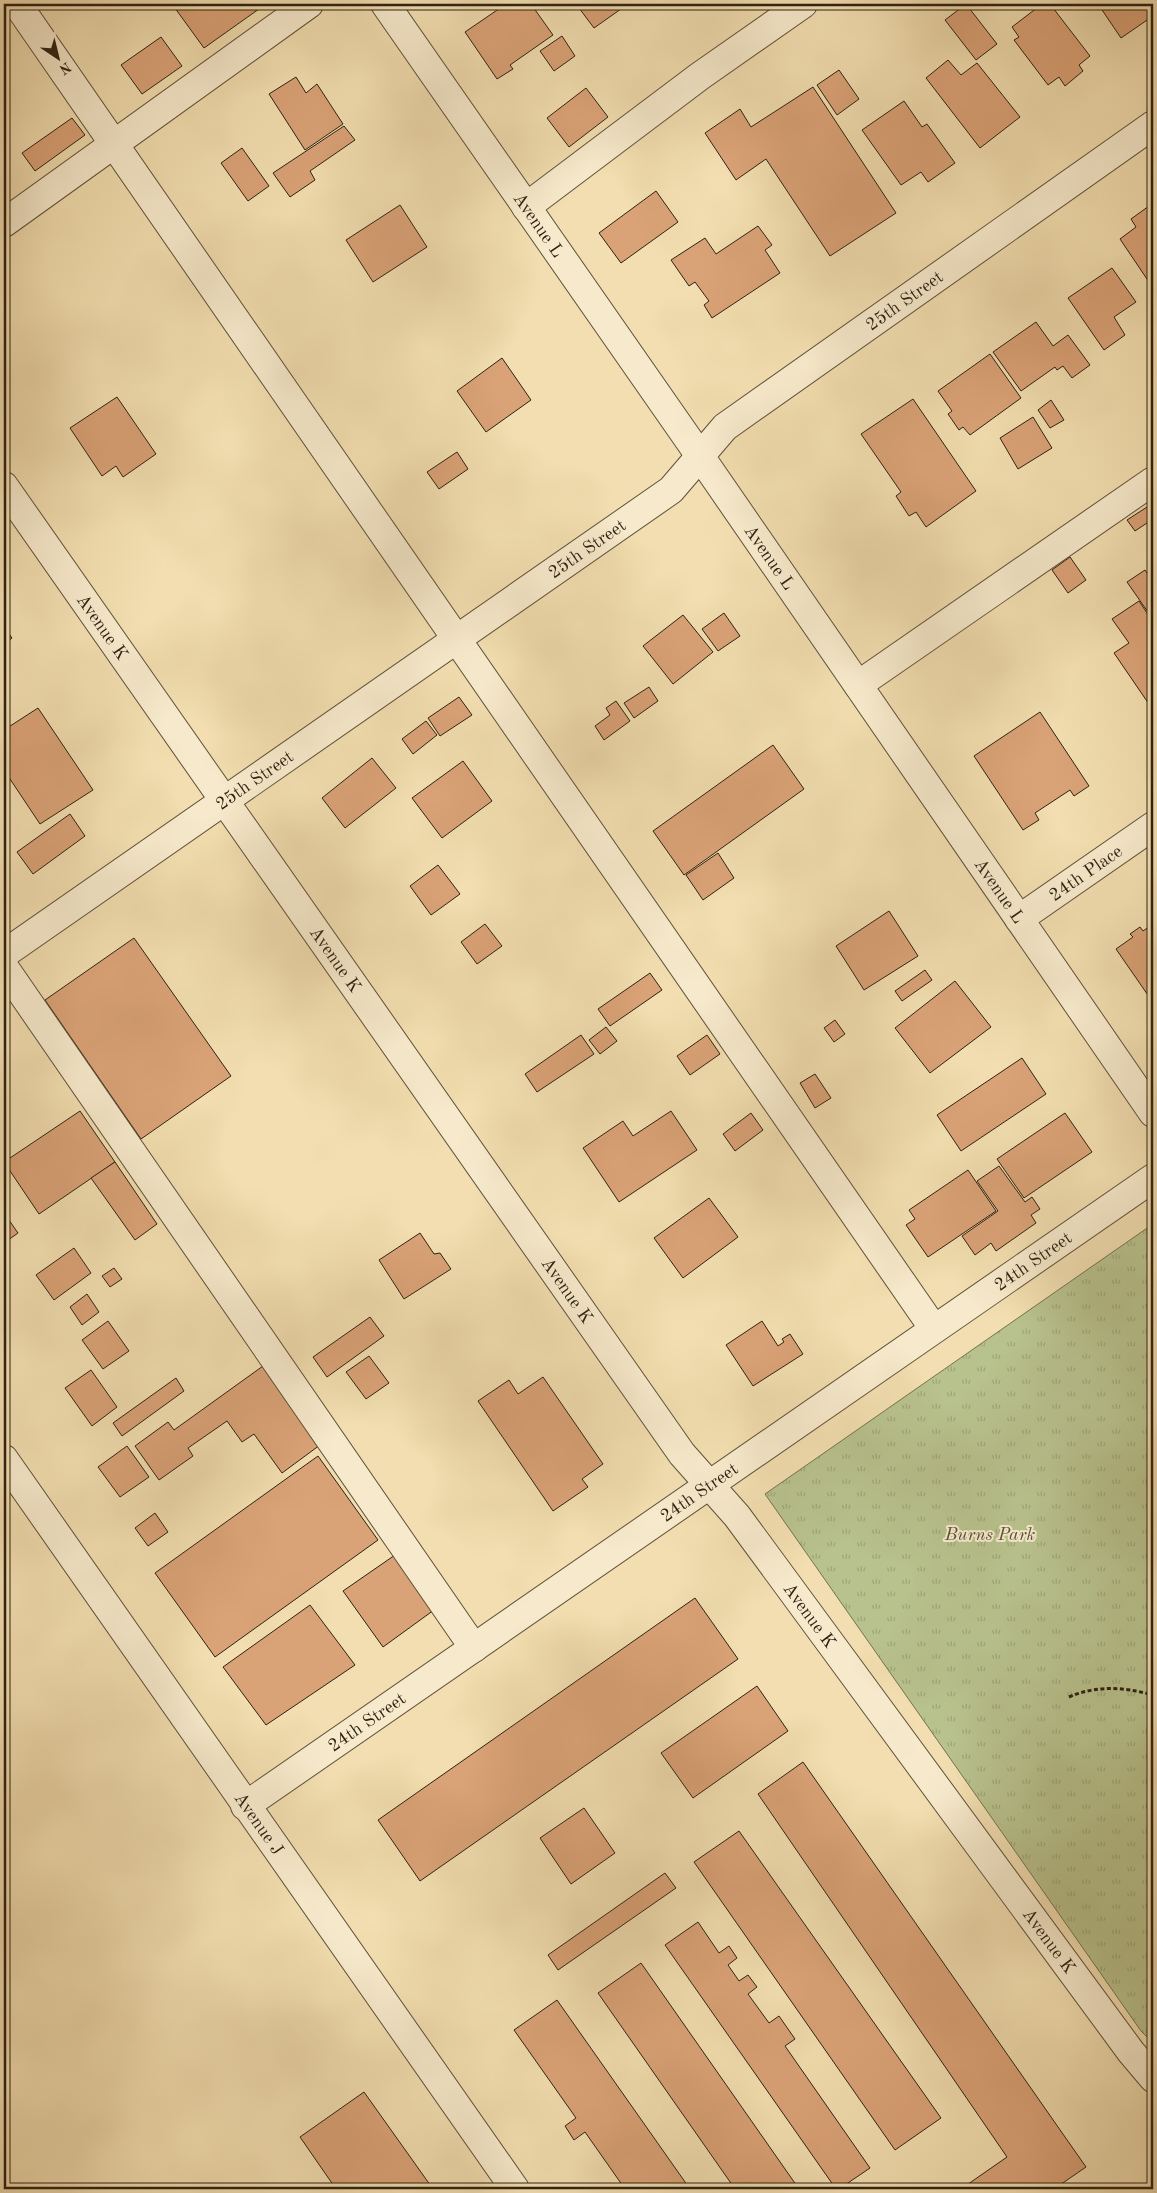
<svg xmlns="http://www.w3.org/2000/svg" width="1157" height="2193" font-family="'Old Standard TT',serif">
  <defs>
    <pattern id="park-tufts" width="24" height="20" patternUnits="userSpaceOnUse" patternTransform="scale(1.25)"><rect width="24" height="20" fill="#b8c28d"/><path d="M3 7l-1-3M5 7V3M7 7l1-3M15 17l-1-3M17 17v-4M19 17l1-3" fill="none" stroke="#9ea679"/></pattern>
  </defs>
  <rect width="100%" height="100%" fill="#f2deb0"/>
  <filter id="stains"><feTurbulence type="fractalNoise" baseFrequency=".004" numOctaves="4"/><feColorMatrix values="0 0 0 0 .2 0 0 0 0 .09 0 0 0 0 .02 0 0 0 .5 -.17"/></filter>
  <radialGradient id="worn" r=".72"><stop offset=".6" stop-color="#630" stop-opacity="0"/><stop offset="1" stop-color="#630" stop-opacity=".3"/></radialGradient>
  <polygon fill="url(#park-tufts)" stroke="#737250" points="1153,1224 1153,2043 1141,2031 765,1494"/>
  <g fill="#daa277" stroke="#2e2213">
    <polygon points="172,4 266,4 204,48"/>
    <polygon points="506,4 531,4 553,35 510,65 513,69 497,79 465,32"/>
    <polygon points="576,4 628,4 594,28"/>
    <polygon points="966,4 997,44 976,60 945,20"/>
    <polygon points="1042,4 1050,4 1090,56 1079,65 1083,71 1065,86 1059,77 1048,85 1014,40 1019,37 1012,27"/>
    <polygon points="1098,4 1153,4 1153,16 1121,38"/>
    <polygon points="562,36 575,56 554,71 540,51"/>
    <polygon points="161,37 182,66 142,94 121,65"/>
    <polygon points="948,60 961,75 977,63 1020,117 980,148 926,78"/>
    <polygon points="839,70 859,99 837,115 817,85"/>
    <polygon points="296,77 306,93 317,84 343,124 305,150 269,94"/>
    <polygon points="813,87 896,213 830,256 766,159 736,180 705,133 740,109 751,127"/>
    <polygon points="586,88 608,117 569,147 547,118"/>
    <polygon points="904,101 922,127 927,124 955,163 928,182 921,172 901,185 862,130"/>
    <polygon points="72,118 85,135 35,171 22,153"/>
    <polygon points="344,126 355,140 310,171 315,180 290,197 273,173"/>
    <polygon points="242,148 269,186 248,201 221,163"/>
    <polygon points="656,191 678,222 621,263 599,233"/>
    <polygon points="400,205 427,247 373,282 346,240"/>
    <polygon points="1149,206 1153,212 1153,288 1120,239 1136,227 1131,219"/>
    <polygon points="758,226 772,245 765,250 780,273 712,318 704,305 709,301 695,282 689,286 671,260 705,238 716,254"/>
    <polygon points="1112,268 1136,302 1114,317 1125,335 1104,350 1068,298"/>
    <polygon points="1036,322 1053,346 1068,335 1090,365 1072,378 1063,366 1057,370 1055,367 1021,391 993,352"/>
    <polygon points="990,354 1021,398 970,435 963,427 959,430 948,414 952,411 938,391"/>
    <polygon points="502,358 531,400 486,432 457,391"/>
    <polygon points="117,397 156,454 123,477 116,466 102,476 70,428"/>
    <polygon points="913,399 976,491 926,527 916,512 909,516 896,496 901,492 861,434"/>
    <polygon points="1051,400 1064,420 1050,428 1038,410"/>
    <polygon points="1033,417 1052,448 1018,469 1000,438"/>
    <polygon points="457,452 468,469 439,489 427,472"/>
    <polygon points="1147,507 1153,519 1135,531 1127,520"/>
    <polygon points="1070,557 1086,580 1068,593 1052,570"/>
    <polygon points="1145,570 1153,582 1153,613 1150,615 1127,582"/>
    <polygon points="1139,601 1153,622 1153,710 1114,653 1129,643 1112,619"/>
    <polygon points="724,613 740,636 718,651 702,629"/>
    <polygon points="683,615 713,652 673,684 643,646"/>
    <polygon points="4,627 12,638 4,644"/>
    <polygon points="649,687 658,701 634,718 624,703"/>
    <polygon points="459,697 472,715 440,736 428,718"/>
    <polygon points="616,701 630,721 604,740 595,726 610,715 606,708"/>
    <polygon points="38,708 93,790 40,824 4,770 4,730"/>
    <polygon points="1040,712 1089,786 1074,796 1070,790 1035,813 1039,820 1023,830 974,756"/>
    <polygon points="426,721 437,735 413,754 402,739"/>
    <polygon points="773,745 804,789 684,875 653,831"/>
    <polygon points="372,758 396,788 345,828 322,798"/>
    <polygon points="463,761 492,801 442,838 412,798"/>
    <polygon points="70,814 85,836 33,874 17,852"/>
    <polygon points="718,853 734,878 703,900 686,875"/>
    <polygon points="438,865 460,894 431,915 410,886"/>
    <polygon points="889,911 918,956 864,990 836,946"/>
    <polygon points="485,924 502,946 477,964 461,942"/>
    <polygon points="1153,924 1153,1000 1152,1001 1116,949 1133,937 1130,934 1140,927 1143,931"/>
    <polygon points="134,938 231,1076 141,1139 45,1000"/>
    <polygon points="925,970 932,980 902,1001 895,991"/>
    <polygon points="650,973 662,990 610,1026 598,1009"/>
    <polygon points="955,981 991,1027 930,1073 895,1028"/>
    <polygon points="835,1020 845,1034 834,1042 824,1028"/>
    <polygon points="606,1027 617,1041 600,1054 589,1040"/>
    <polygon points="581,1035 594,1054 537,1092 525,1074"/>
    <polygon points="707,1035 720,1054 690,1075 677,1056"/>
    <polygon points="1022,1058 1046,1094 961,1151 937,1115"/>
    <polygon points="815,1074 831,1098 815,1108 800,1083"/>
    <polygon points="80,1111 115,1162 39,1214 4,1162"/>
    <polygon points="671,1111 697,1150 619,1202 583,1148 623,1121 633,1136"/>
    <polygon points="751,1113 763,1130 735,1151 723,1134"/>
    <polygon points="1065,1113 1092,1152 1024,1198 997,1159"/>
    <polygon points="115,1162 157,1224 135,1240 91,1178"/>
    <polygon points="999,1166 1025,1202 1032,1197 1040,1209 1031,1215 1036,1223 996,1251 991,1243 975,1255 962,1236 998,1211 977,1181"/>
    <polygon points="968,1170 996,1211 928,1257 906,1225 915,1219 909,1210"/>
    <polygon points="709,1198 738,1237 683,1278 654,1238"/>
    <polygon points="4,1213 18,1233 4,1243"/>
    <polygon points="420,1233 434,1254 440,1253 451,1269 404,1299 379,1260"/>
    <polygon points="74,1248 91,1273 54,1300 36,1275"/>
    <polygon points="114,1268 122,1279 110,1287 102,1276"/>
    <polygon points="87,1294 99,1312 82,1325 70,1307"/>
    <polygon points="370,1317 384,1336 327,1377 313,1357"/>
    <polygon points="108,1321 129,1351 103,1369 82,1340"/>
    <polygon points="762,1321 778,1346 784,1342 782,1339 790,1334 803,1354 753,1386 726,1345"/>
    <polygon points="369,1356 389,1383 366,1399 346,1372"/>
    <polygon points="263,1366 320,1445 282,1473 254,1434 242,1442 227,1421 188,1448 193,1456 159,1480 135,1446 168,1422 174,1430"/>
    <polygon points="91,1370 117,1407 92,1426 65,1388"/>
    <polygon points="543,1377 603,1464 582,1479 588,1487 553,1511 478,1401 509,1380 518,1394"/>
    <polygon points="176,1378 184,1391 122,1436 113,1423"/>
    <polygon points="127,1446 149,1477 120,1497 98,1467"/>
    <polygon points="318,1456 378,1540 215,1657 155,1573"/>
    <polygon points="155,1513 168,1532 148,1546 135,1528"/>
    <polygon points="395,1555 434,1610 383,1647 343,1591"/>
    <polygon points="695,1598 738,1659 420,1881 378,1820"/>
    <polygon points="310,1605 355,1665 266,1725 223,1667"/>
    <polygon points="757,1686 788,1731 693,1798 661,1753"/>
    <polygon points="803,1762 1086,2167 1054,2189 961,2189 1007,2157 758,1794"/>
    <polygon points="584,1808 615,1853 571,1884 540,1838"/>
    <polygon points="739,1831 941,2118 895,2150 694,1862"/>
    <polygon points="665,1873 676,1888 558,1970 548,1955"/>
    <polygon points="698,1922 719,1953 729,1946 737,1958 728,1965 739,1981 748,1975 757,1987 748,1994 769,2023 779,2016 795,2039 785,2046 870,2168 839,2189 836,2189 665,1945"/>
    <polygon points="641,1963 799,2189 735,2189 598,1993"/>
    <polygon points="557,2000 690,2189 625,2189 585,2132 574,2140 565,2126 576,2118 514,2030"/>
    <polygon points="364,2092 433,2189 336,2189 300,2137"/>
  </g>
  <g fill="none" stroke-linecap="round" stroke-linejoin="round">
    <defs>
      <g id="minor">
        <polyline points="17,4 934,1329"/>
        <path id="s1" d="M385 4 700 456 1153 1113"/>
        <polyline points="526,207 700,76 803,4"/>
        <polyline points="4,223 309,4"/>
        <path id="s2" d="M4 486 682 1454 737 1516 1131 2052 1153 2078"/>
        <polyline points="858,685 1153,481"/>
        <path id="s3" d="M1019 919 1153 826"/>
        <path id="s4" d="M4 954 671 490 725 427 1153 125"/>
        <polyline points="4,967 474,1648"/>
        <path id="s5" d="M4 1459 515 2189"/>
        <path id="s6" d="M245 1806 1153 1178"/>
      </g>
    </defs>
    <use href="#minor" stroke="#5f513a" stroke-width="30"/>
    <path stroke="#2e2213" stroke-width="3" stroke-dasharray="4 2.5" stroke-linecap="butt" d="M1069 1697C1097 1685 1124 1687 1153 1695"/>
    <use href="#minor" stroke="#f7eacc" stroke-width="28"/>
  </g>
  <g text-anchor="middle" stroke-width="4" stroke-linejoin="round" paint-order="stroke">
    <g font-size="18" fill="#2e2213" stroke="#f7eacc">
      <text dy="6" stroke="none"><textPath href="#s1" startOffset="269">Avenue L</textPath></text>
      <text dy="6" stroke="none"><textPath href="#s4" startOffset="1115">25th Street</textPath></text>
      <text dy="6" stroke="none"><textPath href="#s4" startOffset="710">25th Street</textPath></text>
      <text dy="6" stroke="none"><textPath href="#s1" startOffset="674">Avenue L</textPath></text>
      <text dy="6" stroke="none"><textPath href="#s2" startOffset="172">Avenue K</textPath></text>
      <text dy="6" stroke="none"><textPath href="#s4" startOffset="305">25th Street</textPath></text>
      <text dy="6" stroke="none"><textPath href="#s3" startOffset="81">24th Place</textPath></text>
      <text dy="6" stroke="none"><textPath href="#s1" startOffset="1079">Avenue L</textPath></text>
      <text dy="6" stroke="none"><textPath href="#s2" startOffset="578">Avenue K</textPath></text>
      <text dy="6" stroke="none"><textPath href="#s6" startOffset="958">24th Street</textPath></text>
      <text dy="6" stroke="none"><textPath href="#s2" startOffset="982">Avenue K</textPath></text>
      <text dy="6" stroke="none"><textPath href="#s6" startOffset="552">24th Street</textPath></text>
      <text dy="6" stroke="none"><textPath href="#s2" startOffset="1388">Avenue K</textPath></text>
      <text dy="6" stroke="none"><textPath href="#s6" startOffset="148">24th Street</textPath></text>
      <text dy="6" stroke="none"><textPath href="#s5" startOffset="445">Avenue J</textPath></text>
      <text dy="6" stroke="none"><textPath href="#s2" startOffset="1792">Avenue K</textPath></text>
    </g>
    <g font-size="18" font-style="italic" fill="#575238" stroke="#f7eacc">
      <text x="990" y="1540">Burns Park</text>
    </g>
  </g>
  <rect width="1157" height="2193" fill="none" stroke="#f2deb0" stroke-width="20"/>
  <rect x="5" y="5" width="1147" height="2183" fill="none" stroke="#2e2213" stroke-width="2.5"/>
  <rect x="10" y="10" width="1137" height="2173" fill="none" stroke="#2e2213"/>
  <g transform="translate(58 58) rotate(145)" stroke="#f7eacc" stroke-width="4" paint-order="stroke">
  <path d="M0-4L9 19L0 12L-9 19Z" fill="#2e2213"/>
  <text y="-8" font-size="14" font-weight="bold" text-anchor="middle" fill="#2e2213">N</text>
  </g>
  <rect width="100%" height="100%" filter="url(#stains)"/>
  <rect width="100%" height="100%" fill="url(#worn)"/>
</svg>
